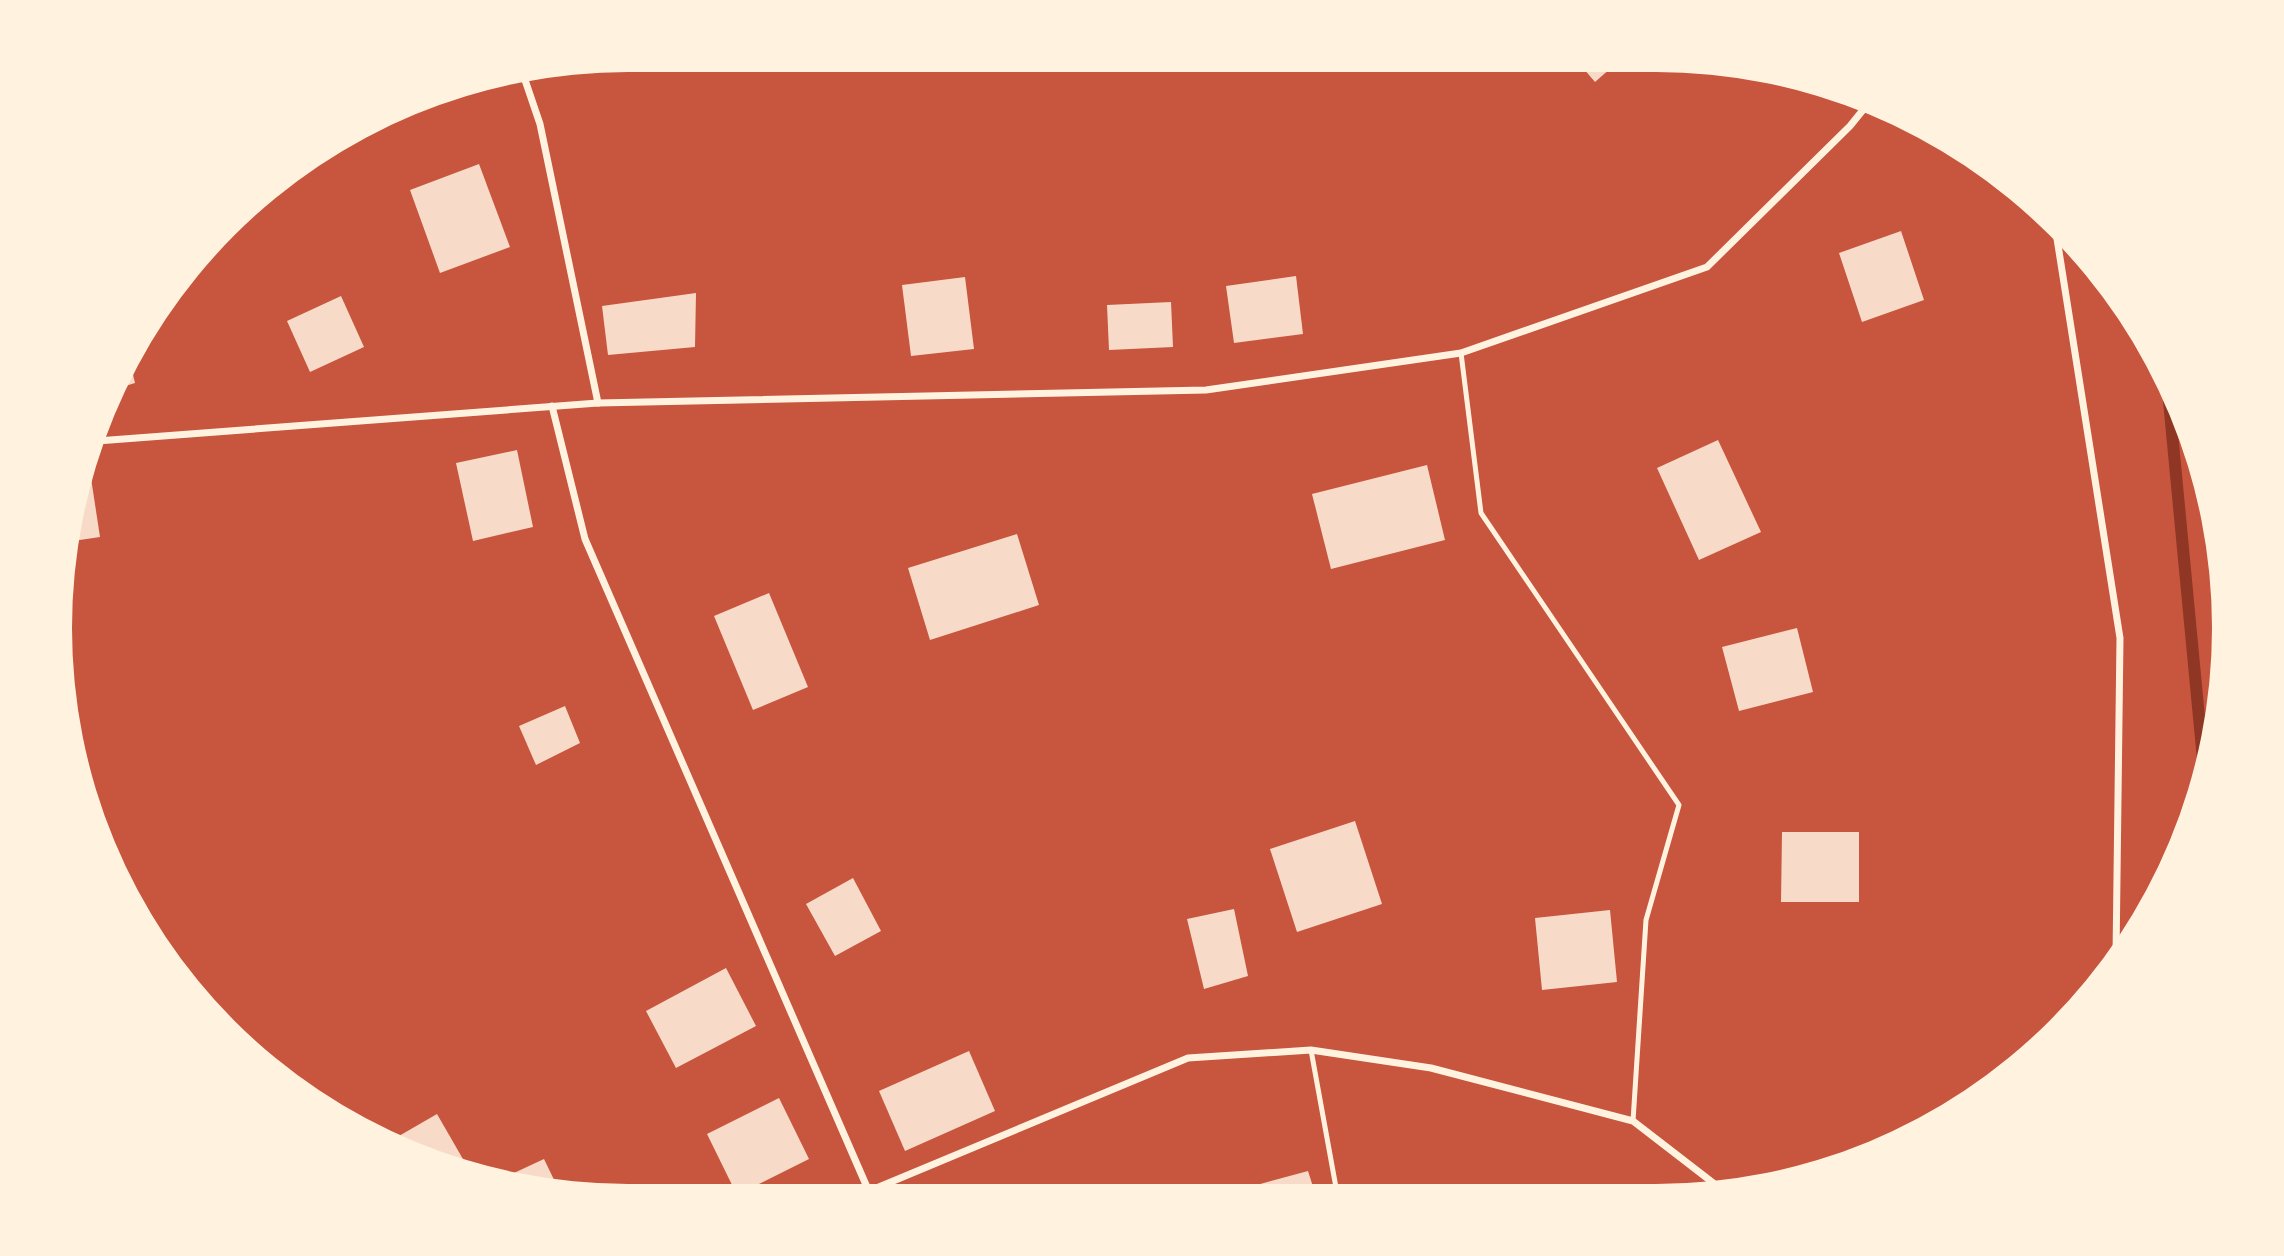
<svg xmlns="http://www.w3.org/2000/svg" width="2284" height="1256" font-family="Barlow,sans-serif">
  <rect width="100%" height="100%" fill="#c8553d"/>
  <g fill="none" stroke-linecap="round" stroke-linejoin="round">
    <polyline stroke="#8f3625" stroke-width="12" points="2167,380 2204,770"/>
  </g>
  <g fill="#f7dbc8">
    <polygon points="1577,61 1619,61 1595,82"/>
    <polygon points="479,164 510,247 440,273 410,190"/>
    <polygon points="1901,231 1924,300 1862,322 1839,253"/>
    <polygon points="1296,276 1303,334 1234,343 1226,286"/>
    <polygon points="965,277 974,349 911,356 902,285"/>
    <polygon points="696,293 695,347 608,355 602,306"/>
    <polygon points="341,296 364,347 310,372 287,321"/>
    <polygon points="1171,302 1173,347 1109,350 1107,305"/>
    <polygon points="131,366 135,383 122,387 123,383"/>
    <polygon points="1718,440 1761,532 1699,560 1657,468"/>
    <polygon points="517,450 533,527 473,541 456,463"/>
    <polygon points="1427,465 1445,540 1331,569 1312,494"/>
    <polygon points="91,478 100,537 73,541 79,481"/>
    <polygon points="1017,534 1039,605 930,640 908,568"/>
    <polygon points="769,593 808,687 753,710 714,616"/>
    <polygon points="1797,628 1813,692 1739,711 1722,647"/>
    <polygon points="565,706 580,743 536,765 519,726"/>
    <polygon points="1355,821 1382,904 1297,932 1270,849"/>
    <polygon points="1782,832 1859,832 1859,902 1781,902"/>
    <polygon points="853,878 881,931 835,956 806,904"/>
    <polygon points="1234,909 1248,976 1204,989 1187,919"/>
    <polygon points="1610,910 1617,982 1542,990 1535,918"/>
    <polygon points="726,968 756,1026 676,1068 646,1011"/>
    <polygon points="969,1051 995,1111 905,1151 879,1091"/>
    <polygon points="779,1098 809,1159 737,1195 707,1134"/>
    <polygon points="437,1114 471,1173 392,1140"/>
    <polygon points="544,1159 559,1190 499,1180"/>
    <polygon points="1308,1171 1315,1193 1231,1193 1231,1192"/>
  </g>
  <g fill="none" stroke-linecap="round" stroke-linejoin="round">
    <g stroke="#fff3e0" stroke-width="5">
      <polyline points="2056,236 2070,242"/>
      <polyline points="1461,353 1481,513 1679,805 1646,920 1633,1121"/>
      <polyline points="1311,1050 1337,1193"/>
    </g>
    <g stroke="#fff3e0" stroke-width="7">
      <polyline points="524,77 540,124 598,403"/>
      <polyline points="2055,226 2120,638 2116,957"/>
      <polyline points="552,406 585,539 870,1194"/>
      <polyline points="97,441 598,403 1206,390 1461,353 1707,267 1850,126 1867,105"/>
      <polyline points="862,1194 1188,1058 1311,1050 1431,1068 1633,1121 1725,1192"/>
    </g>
  </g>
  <path d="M0 0H2284V1256H0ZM628 72H1656A556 556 0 0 1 2212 628V628A556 556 0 0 1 1656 1184H628A556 556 0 0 1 72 628V628A556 556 0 0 1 628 72Z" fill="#fff3e0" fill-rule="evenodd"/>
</svg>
